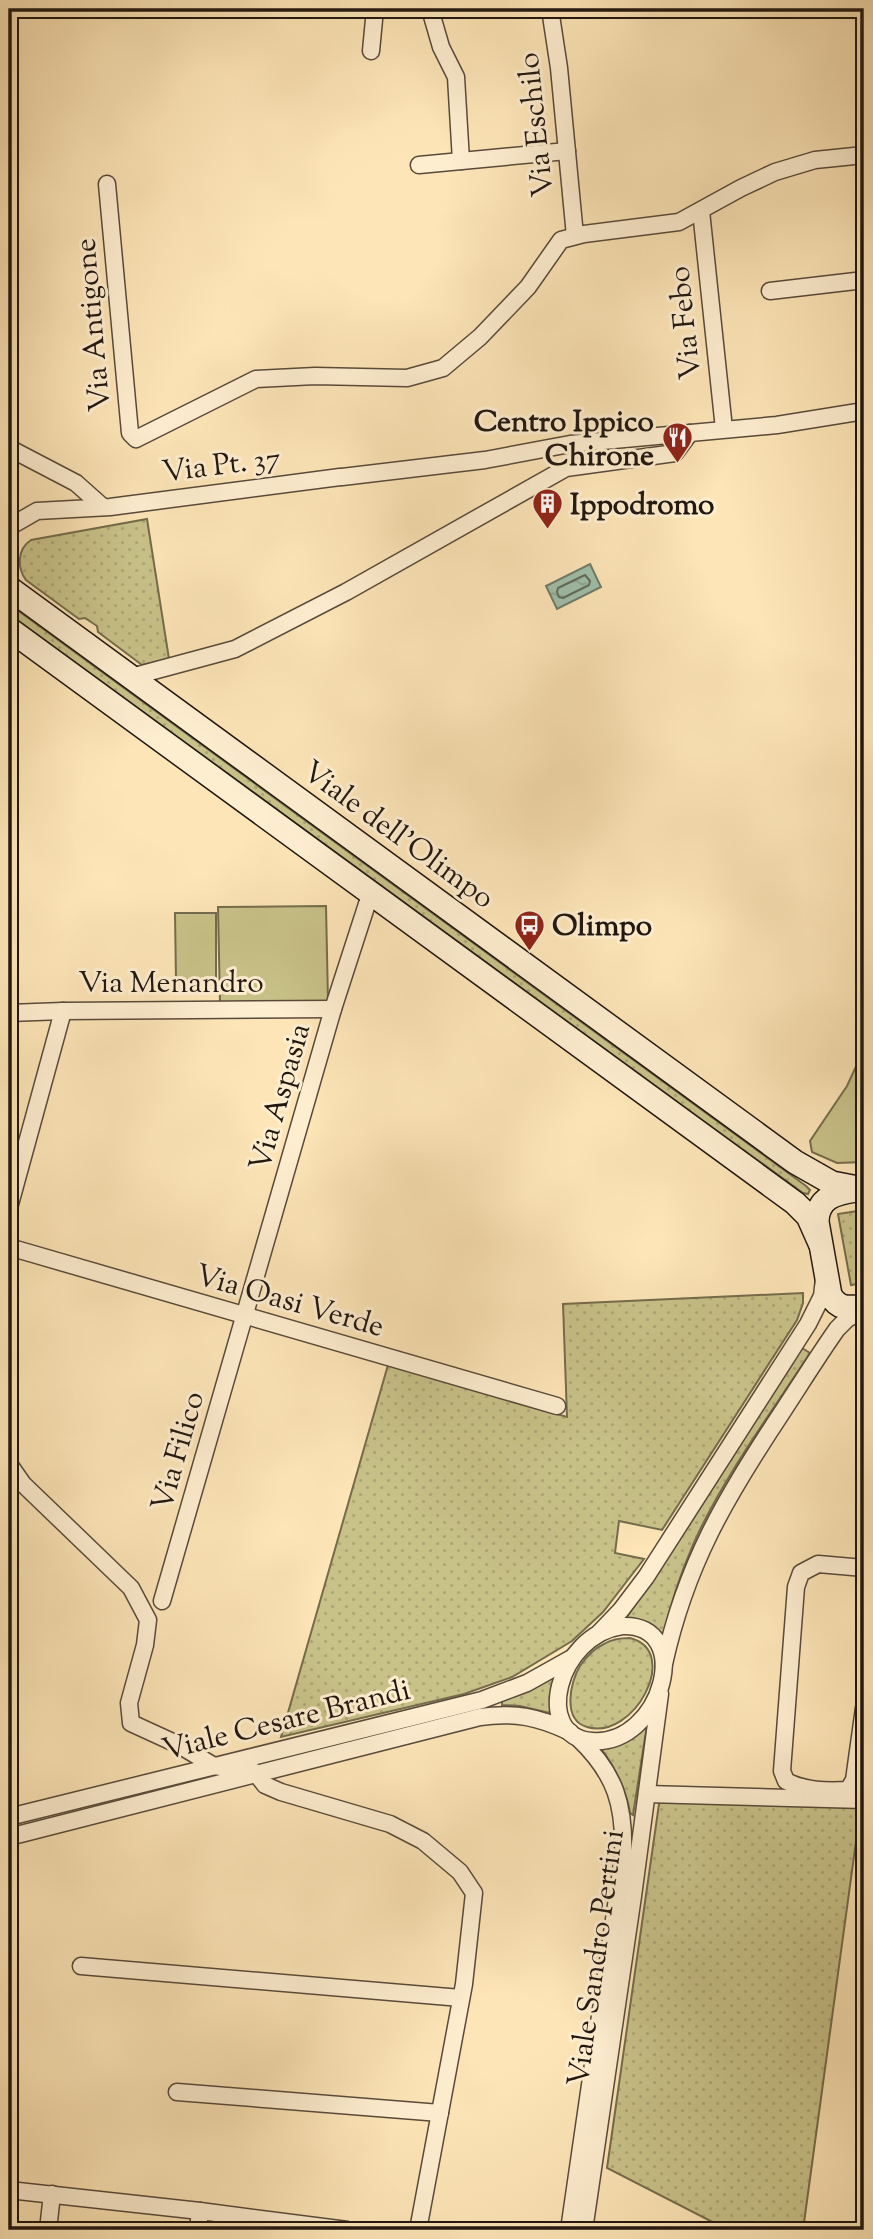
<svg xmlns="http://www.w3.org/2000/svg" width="873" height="2239" font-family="'Sorts Mill Goudy',serif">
  <defs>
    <pattern id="grass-dots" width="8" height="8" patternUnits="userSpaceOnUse" patternTransform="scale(1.75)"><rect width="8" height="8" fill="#c8c289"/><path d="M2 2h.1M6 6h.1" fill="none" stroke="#aca675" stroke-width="1.8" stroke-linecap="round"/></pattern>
    <pattern id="water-ripples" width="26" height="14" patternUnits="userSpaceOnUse" patternTransform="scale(1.75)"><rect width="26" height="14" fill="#a0bfaa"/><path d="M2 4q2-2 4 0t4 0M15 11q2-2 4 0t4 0" fill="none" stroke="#8aa391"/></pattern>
  </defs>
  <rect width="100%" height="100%" fill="#fde5b7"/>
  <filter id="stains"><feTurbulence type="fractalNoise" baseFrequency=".00286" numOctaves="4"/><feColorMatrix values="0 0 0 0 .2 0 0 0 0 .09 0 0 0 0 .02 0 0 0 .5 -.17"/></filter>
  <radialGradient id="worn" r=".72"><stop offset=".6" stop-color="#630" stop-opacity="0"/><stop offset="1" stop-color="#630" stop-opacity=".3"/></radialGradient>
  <g fill="url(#grass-dots)" stroke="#746c4c" stroke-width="2">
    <path d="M147 519 169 659 142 665 98 632 97 626 85 618 79 619 26 580C17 568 17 549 31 540Z"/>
    <polygon points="9,604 806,1186 810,1190 808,1194 803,1193 716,1130 9,614"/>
    <polygon points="864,1210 864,1283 851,1285 838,1214"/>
    <polygon points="803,1293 803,1303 797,1320 662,1530 619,1521 615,1553 644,1559 603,1612 572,1641 512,1677 464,1694 281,1737 388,1365 567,1417 563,1304"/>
    <path d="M802 1348 810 1353C771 1413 721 1481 693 1545 680 1575 670 1606 663 1637L624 1621 665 1562Z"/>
    <path d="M630 1638C682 1651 634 1741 587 1727 562 1720 570 1682 580 1666 586 1657 595 1648 604 1644 612 1639 621 1638 630 1638Z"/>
    <polygon points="555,1675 557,1676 554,1714 520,1706 502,1705 502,1701 531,1689"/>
    <path d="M645 1723 647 1725 633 1815 630 1813C626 1788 615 1767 600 1747Z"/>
    <polygon points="660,1797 861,1805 803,2230 728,2230 607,2168"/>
  </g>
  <g fill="#c8c289" stroke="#746c4c" stroke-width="2">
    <polygon points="326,906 328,1001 220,1003 218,907"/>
    <polygon points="175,913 216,913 216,981 176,981"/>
    <polygon points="864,1049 864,1162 837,1163 812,1152 810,1141 847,1086"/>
  </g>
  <polygon fill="url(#water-ripples)" stroke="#6d7c6c" stroke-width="2" points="590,564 601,587 557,609 546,586"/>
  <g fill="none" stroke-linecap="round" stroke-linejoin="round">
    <polygon stroke="#606b5d" stroke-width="2" points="585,575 590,581 589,585 563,598 559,597 557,592 558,588"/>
    <defs>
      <g id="street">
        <polyline points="430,9 441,47 456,77 461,161"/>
        <polyline points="550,9 559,68 575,236"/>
        <polyline points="371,51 375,9"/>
        <polyline points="419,165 567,151"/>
        <polyline points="107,184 130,433 136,439 256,379 315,376 407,378 443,368 480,337 528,287 561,240 584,234 679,222 741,188 775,172 815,160 864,155"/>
        <polyline points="701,211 724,429"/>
        <polyline points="770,291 864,280"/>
        <polyline points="9,448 76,483 103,507"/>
        <polyline points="342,477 485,460 570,444 777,425 864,411"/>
        <polyline points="9,527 37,511 110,507 340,477"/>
        <polyline points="131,677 235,649 346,592 566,468 675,453 690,433"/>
        <polyline points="9,1013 63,1011 333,1009"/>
        <polyline points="9,1208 63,1011"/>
        <polyline points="9,1247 557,1406"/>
        <polyline points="9,1464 23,1484 131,1588 148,1620 145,1645 129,1703 131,1723 179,1745 214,1766 255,1772 265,1785 281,1792 390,1824 423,1841 460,1872 474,1893 464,1984 418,2230"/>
        <path d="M864 1568 818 1564 801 1573 796 1587 782 1771 786 1781C805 1791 826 1791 848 1790L854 1780 864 1708"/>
        <polyline points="162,1601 333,1009 367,904 373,895"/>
        <path d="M622 1626C696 1623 662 1746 592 1741 532 1737 557 1635 622 1626Z"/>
        <polyline points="599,1633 621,1610 646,1577 808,1324 822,1296 824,1279"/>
        <path d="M664 1664C686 1564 726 1497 781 1414 800 1385 818 1356 837 1329L847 1319 864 1309"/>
        <polyline points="647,1794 864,1800"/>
        <polyline points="9,1817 482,1700 527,1683 570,1659"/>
        <path d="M9 1837 480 1717C514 1712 539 1717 570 1732"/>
        <polyline points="81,1966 461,1998"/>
        <polyline points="177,2092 440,2113"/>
        <polyline points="9,2190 200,2211 347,2230"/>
        <polyline points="48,2230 52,2194"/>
        <polyline points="198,2230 200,2211"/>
        <path d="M569 2230 623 1857C625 1806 616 1774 578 1738"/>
        <polyline points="584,2230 633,1896 660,1694"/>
      </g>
      <g id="secondary">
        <polyline points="9,588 795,1162 832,1183 863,1189"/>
        <polyline points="9,629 795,1203 808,1216 820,1243"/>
        <path d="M856 1190C835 1193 817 1198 817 1222L830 1295C839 1310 848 1308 864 1306"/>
      </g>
    </defs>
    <use href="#street" stroke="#584a3a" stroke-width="19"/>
    <use href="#secondary" stroke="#211710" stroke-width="26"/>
    <use href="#street" stroke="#feeed0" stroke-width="16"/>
    <use href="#secondary" stroke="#feeed0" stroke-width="23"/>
  </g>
  <defs>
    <symbol id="restaurant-pin" viewBox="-11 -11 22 30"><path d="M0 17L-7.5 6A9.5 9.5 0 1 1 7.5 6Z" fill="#8f2418" stroke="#feeed0"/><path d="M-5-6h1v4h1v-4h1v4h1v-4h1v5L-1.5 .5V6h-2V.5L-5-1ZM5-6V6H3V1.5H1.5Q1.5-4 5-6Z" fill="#fff"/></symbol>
    <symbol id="building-pin" viewBox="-11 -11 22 30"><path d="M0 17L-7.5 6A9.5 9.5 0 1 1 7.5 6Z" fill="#8f2418" stroke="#feeed0"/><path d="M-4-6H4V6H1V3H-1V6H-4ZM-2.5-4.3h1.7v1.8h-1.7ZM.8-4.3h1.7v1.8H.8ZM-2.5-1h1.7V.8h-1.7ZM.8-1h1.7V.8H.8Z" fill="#fff"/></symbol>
    <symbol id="bus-pin" viewBox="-11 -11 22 30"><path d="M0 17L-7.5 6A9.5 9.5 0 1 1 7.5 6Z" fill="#8f2418" stroke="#feeed0"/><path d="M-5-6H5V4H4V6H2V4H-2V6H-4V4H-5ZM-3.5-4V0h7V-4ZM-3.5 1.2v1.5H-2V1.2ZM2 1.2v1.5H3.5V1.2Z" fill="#fff"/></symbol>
  </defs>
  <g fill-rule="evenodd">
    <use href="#restaurant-pin" x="660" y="420" width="35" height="47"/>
    <use href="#building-pin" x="530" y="486" width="35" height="47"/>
    <use href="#bus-pin" x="512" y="908" width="35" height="47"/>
  </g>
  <g text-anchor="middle" stroke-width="6" stroke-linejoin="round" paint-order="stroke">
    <g font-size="30" fill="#211710" stroke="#feeed0">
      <text transform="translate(535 125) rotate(-96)" y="10">Via Eschilo</text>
      <text transform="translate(684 323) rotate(-96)" y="10">Via Febo</text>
      <text transform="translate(92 325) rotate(-95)" y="10">Via Antigone</text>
      <text transform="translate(221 464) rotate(-7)" y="10">Via Pt. 37</text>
      <text transform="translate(399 834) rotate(36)" y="10">Viale dell'Olimpo</text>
      <text x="171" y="992">Via Menandro</text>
      <text transform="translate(279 1097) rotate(-74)" y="10">Via Aspasia</text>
      <text transform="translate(290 1300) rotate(16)" y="10">Via Oasi Verde</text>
      <text transform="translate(177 1451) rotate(-74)" y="10">Via Filico</text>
      <text transform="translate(286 1719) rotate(-14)" y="10">Viale Cesare Brandi</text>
      <text transform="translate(595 1958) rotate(-82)" y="10">Viale Sandro Pertini</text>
    </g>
    <g font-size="30" font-weight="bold" fill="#211710" stroke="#feeed0" text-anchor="start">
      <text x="654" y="431" text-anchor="end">Centro Ippico<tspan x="654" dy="34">Chirone</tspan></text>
      <text x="570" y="514">Ippodromo</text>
      <text x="552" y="935">Olimpo</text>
    </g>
  </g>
  <rect width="873" height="2239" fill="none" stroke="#fde5b7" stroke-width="35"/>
  <rect x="10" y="10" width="852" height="2218" fill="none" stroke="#211710" stroke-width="3.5"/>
  <rect x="18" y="18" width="838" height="2204" fill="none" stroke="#211710" stroke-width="2"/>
  <rect width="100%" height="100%" filter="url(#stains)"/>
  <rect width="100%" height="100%" fill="url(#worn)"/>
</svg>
